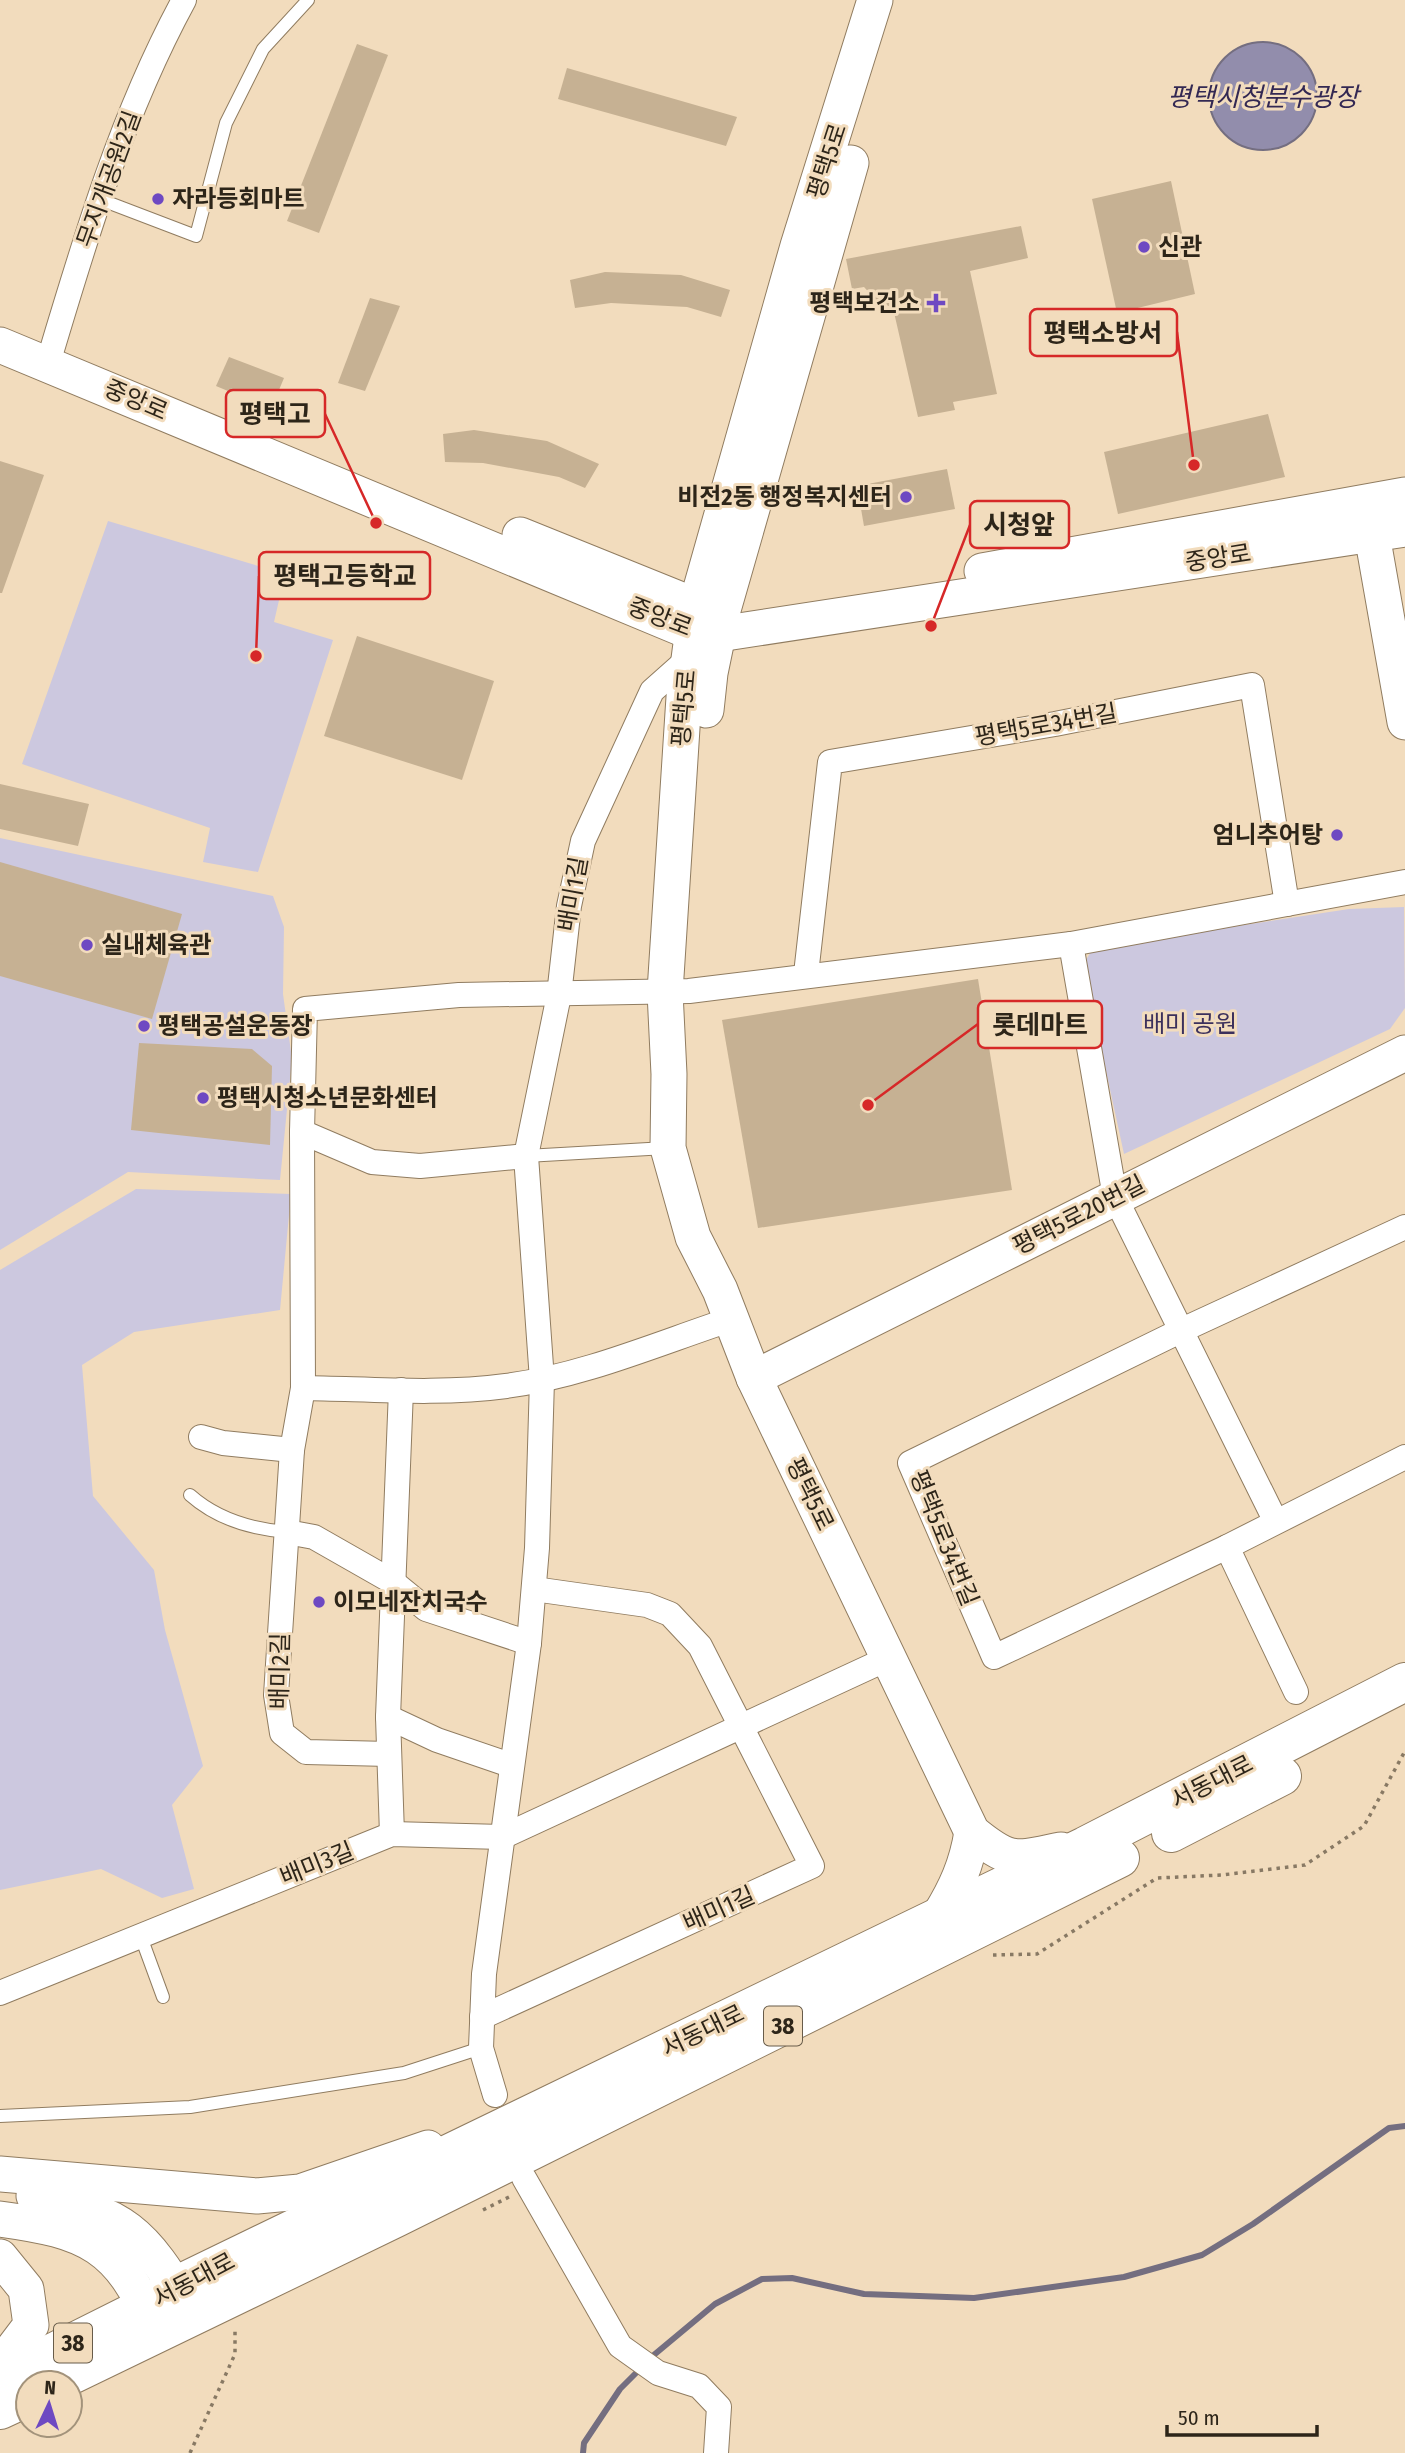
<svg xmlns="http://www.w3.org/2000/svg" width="1405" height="2453" font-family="'Fira Sans Condensed','Noto Sans KR',sans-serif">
  <rect width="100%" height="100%" fill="#f2dcbd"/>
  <g fill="#ccc8df">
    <polygon points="108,521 285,574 274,622 333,640 258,872 203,862 210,828 22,764"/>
    <polygon points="0,838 273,896 284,927 283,994 292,1059 280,1180 128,1172 0,1250"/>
    <polygon points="1404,907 1405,1008 1390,1029 1124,1154 1083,965 1093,948 1349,909"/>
    <polygon points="136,1189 291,1194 280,1310 134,1332 82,1365 93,1496 154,1570 165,1630 203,1766 172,1805 194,1889 162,1898 101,1869 0,1890 0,1270"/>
  </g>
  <circle fill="#928dac" stroke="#746e80" stroke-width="2" cx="1263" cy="96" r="54"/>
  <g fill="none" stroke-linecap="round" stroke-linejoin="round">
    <g stroke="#746e80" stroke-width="6">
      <polyline points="649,2359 715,2304 762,2279 792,2278 864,2294 974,2298 1124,2277 1202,2255 1253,2224 1389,2128 1405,2126"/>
      <polyline points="583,2453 584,2443 620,2389 642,2367"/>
    </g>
  </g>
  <g fill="#c6b193">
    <polygon points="357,44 388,55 319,233 287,221"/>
    <polygon points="567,68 737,117 726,146 558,99"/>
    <polygon points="1171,181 1195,294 1117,313 1092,199"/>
    <polygon points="1021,226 1028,258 970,271 997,394 953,402 955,410 918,417 893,308 876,300 864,287 852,289 846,259"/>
    <polygon points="605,272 681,275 730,290 721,317 687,307 611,303 575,308 570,280"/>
    <polygon points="370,298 400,306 365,391 338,383"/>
    <polygon points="229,357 284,378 271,409 216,386"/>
    <polygon points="1268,414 1285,477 1118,514 1104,452"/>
    <polygon points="474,430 547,441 599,464 585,488 559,477 483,463 445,462 443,434"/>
    <polygon points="0,461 44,475 2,593 0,593"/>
    <polygon points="947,469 955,509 864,526 857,486"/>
    <polygon points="357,636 494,681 462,780 324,736"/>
    <polygon points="0,784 89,804 78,846 0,829"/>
    <polygon points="0,862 182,914 152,1019 0,976"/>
    <polygon points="978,979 1012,1190 758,1228 722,1020"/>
    <polygon points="139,1043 252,1049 272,1066 270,1145 131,1130"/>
  </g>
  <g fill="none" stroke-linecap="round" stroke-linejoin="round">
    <defs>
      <g id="lane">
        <polyline points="99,199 196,236 226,123 263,49 308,0"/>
        <polyline points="526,1156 666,1148"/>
        <path d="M190 1495C217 1519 250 1529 287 1532"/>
        <polyline points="141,1937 163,1997"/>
        <polyline points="0,2116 190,2107 404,2073 481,2048"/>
      </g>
      <g id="street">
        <path d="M48 363C85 239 122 114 184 0"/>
        <polyline points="1071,944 1115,1197 1275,1520"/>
        <polyline points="806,974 830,762 1055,724 1252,685 1287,904"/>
        <polyline points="302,1132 372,1162 420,1166 526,1156"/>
        <polyline points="1405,1227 1180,1331 910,1463 994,1657 1227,1547 1405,1457"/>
        <path d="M303 1388C370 1389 439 1395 506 1386 583 1376 659 1343 732 1319"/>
        <polyline points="201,1437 223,1443 292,1450"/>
        <polyline points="287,1532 314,1537 393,1582 426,1609 529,1643"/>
        <polyline points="1227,1547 1296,1692"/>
        <polyline points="388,1717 437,1740 510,1765"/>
        <polyline points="389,1754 306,1752 282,1733 276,1695 292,1450 303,1388 302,1132 305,1009 459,995 689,991 1071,944 1405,882"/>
        <polyline points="392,1834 388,1717 401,1390"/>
        <polyline points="0,1993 392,1834 502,1837 889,1658"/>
        <polyline points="482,2017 812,1866 700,1646 670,1614 647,1605 534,1589"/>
        <polyline points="495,2095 481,2048 484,1974 529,1643 537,1548 542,1380 526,1156 559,995 569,906 583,841 652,691 688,659"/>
        <polyline points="524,2178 620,2346 658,2373 699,2386 719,2407 716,2453"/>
      </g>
      <g id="secondary">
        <path d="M875 0 798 246 696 606 684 697 665 992 669 1074 668 1148 693 1237 720 1290 754 1378 972 1832C1011 1864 1015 1859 1061 1850"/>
        <polyline points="0,345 693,633 719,634 1405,529"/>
        <polyline points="1368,512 1405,722"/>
        <polyline points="520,535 696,606 719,609"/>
        <polyline points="982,571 1405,495"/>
        <polyline points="706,710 710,673 723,610 851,163"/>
        <polyline points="754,1378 1405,1053"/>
        <path d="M939 1916C956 1889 967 1864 972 1832"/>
        <polyline points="0,2174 257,2196 300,2192 428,2148"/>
        <path d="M34 2196C125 2213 143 2232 189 2309"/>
        <path d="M0 2219C88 2231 120 2245 156 2331"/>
        <polyline points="0,2257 26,2289 31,2325 9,2354 0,2359"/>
      </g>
      <g id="primary">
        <polyline points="1171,1833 1282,1776"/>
        <polyline points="0,2379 146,2306 175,2286 1085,1846 1405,1682"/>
        <polyline points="55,2383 396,2218 1120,1858"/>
        <polyline points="0,2410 28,2397"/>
      </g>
    </defs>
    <use href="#lane" stroke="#907c60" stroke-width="14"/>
    <use href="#street" stroke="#907c60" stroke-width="26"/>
    <use href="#secondary" stroke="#907c60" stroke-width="37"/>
    <use href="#primary" stroke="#907c60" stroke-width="40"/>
    <g stroke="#887964" stroke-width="3.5" stroke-dasharray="3.5 5" stroke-linecap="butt">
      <polyline points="993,1955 1037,1954 1157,1878 1222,1875 1305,1865 1364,1826 1405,1751"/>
      <polyline points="483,2210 511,2196"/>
      <polyline points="190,2453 235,2354 235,2329"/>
    </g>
    <use href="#lane" stroke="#fff" stroke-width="12"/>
    <use href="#street" stroke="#fff" stroke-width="24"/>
    <use href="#secondary" stroke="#fff" stroke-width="35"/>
    <use href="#primary" stroke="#fff" stroke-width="38"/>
  </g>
  <g fill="#6e49c2" stroke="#f2dcbd" stroke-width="2.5">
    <circle cx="158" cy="199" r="7"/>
    <circle cx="1144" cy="247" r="7"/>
    <path d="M932.5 292.5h7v7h7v7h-7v7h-7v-7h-7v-7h7z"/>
    <circle cx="906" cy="497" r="7"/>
    <circle cx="1337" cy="835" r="7"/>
    <circle cx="87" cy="945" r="7"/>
    <circle cx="144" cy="1026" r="7"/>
    <circle cx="203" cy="1098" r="7"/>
    <circle cx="319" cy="1602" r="7"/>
  </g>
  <g text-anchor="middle" stroke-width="6" stroke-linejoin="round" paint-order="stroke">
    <g fill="#f2dcbd" stroke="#685c4a" stroke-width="2">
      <rect x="764" y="2006.5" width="38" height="39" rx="5"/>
      <rect x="54" y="2323.5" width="38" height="39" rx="5"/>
    </g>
    <g font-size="23" font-weight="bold" fill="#2d2519">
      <text x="783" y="2034">38</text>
      <text x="73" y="2351">38</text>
    </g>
    <g font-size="24" fill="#2d2519" stroke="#f2dcbd">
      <text transform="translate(827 161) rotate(-72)" y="8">평택5로</text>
      <text transform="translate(109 179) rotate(-70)" y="8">무지개공원2길</text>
      <text transform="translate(136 400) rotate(23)" y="8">중앙로</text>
      <text transform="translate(1218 558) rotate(-9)" y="8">중앙로</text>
      <text transform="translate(660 617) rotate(21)" y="8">중앙로</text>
      <text transform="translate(684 708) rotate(-85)" y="8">평택5로</text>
      <text transform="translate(1046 725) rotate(-10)" y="8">평택5로34번길</text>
      <text transform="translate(573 894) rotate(-80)" y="8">배미1길</text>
      <text transform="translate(1079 1215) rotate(-27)" y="8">평택5로20번길</text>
      <text transform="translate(810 1494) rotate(64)" y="8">평택5로</text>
      <text transform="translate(944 1538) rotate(68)" y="8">평택5로34번길</text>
      <text transform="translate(280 1671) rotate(-89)" y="8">배미2길</text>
      <text transform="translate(1212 1782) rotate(-27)" y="8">서동대로</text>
      <text transform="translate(317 1864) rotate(-22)" y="8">배미3길</text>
      <text transform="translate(719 1909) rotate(-24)" y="8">배미1길</text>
      <text transform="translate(703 2031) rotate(-26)" y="8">서동대로</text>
      <text transform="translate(194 2280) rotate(-28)" y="8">서동대로</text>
    </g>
    <g font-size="24" font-weight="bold" fill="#2d2519" stroke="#f2dcbd" text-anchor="start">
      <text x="172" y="207">자라등회마트</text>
      <text x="1158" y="255">신관</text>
      <text x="920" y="311" text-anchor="end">평택보건소</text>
      <text x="892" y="505" text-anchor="end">비전2동 행정복지센터</text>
      <text x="1323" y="843" text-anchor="end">엄니추어탕</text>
      <text x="101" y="953">실내체육관</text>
      <text x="158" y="1034">평택공설운동장</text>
      <text x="217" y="1106">평택시청소년문화센터</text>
      <text x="333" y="1610">이모네잔치국수</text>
    </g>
    <g font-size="24" fill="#3b305c" stroke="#f2dcbd">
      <text x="1190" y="1032">배미 공원</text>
    </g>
    <g font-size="26" font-style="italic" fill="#332853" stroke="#f2dcbd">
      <text x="1263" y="106">평택시청분수광장</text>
    </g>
  </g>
  <path fill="none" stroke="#d62828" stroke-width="2.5" d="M1194 465L1177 332M376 523L325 414M931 626L970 525M256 656L259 576M868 1105L978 1024"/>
  <g fill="#d62828" stroke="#f2dcbd" stroke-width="2.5">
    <circle cx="1194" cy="465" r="7"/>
    <circle cx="376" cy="523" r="7"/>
    <circle cx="931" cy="626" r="7"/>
    <circle cx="256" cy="656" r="7"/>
    <circle cx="868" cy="1105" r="7"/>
  </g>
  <g fill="#f2dcbd" stroke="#d62828" stroke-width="2.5">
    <rect x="1030" y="309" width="147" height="47" rx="7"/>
    <rect x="226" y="390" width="99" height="47" rx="7"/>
    <rect x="970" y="501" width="99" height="47" rx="7"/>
    <rect x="259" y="552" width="171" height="47" rx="7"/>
    <rect x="978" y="1001" width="124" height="47" rx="7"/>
  </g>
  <g font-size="26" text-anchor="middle" font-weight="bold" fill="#2d2519">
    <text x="1103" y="342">평택소방서</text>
    <text x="275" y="423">평택고</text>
    <text x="1019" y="534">시청앞</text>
    <text x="345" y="585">평택고등학교</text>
    <text x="1040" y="1034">롯데마트</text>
  </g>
  <g transform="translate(49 2404) rotate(4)"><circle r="33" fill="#f2dcbd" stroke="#a3937b" stroke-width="2"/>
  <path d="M0-5L12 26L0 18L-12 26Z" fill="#6e49c2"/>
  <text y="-10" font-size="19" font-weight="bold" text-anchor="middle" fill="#2d2519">N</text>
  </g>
  <path d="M1167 2425v10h150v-10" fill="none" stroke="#2d2519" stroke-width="3.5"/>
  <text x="1178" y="2425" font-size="21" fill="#2d2519" stroke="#f2dcbd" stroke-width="5" paint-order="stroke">50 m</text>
</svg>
